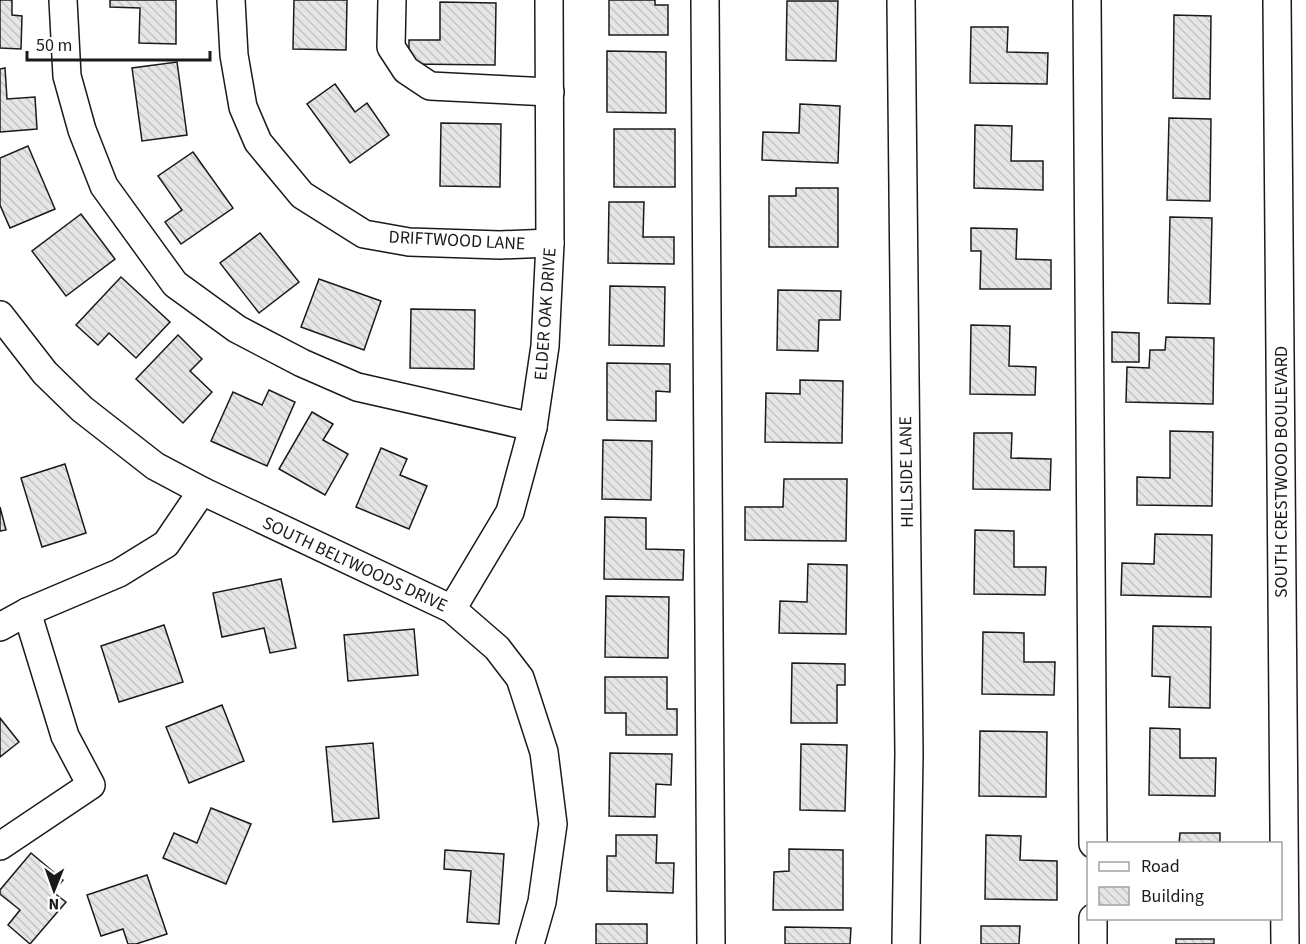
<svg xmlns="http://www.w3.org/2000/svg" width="1306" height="944" font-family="'Source Sans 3',sans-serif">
  <defs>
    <pattern id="building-back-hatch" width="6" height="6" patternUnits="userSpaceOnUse" patternTransform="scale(1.5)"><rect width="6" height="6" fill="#e6e6e6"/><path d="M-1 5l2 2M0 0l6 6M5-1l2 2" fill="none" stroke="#c5c5c5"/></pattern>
  </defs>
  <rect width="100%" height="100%" fill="#fff"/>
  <g fill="url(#building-back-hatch)" stroke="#1a1a1a" stroke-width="1.5">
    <polygon points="0,0 12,0 12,15 22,16 21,49 0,48"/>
    <polygon points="110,0 176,0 176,44 139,43 140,8 110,7"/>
    <polygon points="294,0 347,0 346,50 293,49"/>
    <polygon points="609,0 655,0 655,5 668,5 668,35 609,35"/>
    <polygon points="787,1 838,1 836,61 786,60"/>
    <polygon points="440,2 496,3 495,65 409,64 409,40 440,40"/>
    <polygon points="1174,15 1211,16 1210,99 1173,98"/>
    <polygon points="971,27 1008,27 1007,52 1048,53 1047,84 970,83"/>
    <polygon points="607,51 666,52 666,113 607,112"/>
    <polygon points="177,62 187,135 142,141 132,68"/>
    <polygon points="5,68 7,99 35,97 37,129 0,132 0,69"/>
    <polygon points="335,84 355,112 367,103 389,135 350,163 307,104"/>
    <polygon points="800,104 840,106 838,163 762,160 763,132 799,133"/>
    <polygon points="1169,118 1211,119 1210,201 1167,200"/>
    <polygon points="441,123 501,124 500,187 440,186"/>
    <polygon points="975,125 1012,126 1011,161 1043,161 1043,190 974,188"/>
    <rect x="614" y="129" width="61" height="58"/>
    <polygon points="28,146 55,209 10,228 0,205 0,158"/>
    <polygon points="193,152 233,208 181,244 165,222 182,210 158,176"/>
    <polygon points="796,188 838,188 838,247 769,247 769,196 796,196"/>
    <polygon points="609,202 644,202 643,237 674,237 674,264 608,263"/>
    <polygon points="81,214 115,259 66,296 32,251"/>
    <polygon points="1170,217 1212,218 1210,304 1168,303"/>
    <polygon points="971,228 1017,229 1016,259 1051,260 1051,289 980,289 981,251 971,251"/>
    <polygon points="260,233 299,282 259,313 220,263"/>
    <polygon points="121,277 170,322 136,358 109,333 98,345 76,325"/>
    <polygon points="319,279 381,301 364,350 301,327"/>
    <polygon points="610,286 665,287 664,346 609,345"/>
    <polygon points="778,290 841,291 840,320 819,320 818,351 777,350"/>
    <polygon points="411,309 475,310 474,369 410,368"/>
    <polygon points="971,325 1010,326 1009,366 1036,367 1035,395 970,394"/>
    <polygon points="1112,332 1139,333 1139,362 1112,362"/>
    <polygon points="178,335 202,359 190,371 212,392 183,423 136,379"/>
    <polygon points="1166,337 1214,338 1213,404 1126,402 1127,367 1149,368 1150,350 1165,350"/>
    <polygon points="607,363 670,364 670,392 656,391 656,421 607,420"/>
    <polygon points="800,380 843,381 842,443 765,442 766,393 800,394"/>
    <polygon points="269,390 295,402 267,466 211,441 233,392 262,405"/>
    <polygon points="312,412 333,424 323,440 348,454 325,495 279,469"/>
    <polygon points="1170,431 1213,432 1212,506 1137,505 1137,477 1170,478"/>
    <polygon points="974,433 1012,433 1011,458 1051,459 1050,490 973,489"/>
    <polygon points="603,440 652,441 651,500 602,499"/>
    <polygon points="381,448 407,459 400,475 427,486 409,529 356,507"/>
    <polygon points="65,464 86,533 42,547 21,478"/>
    <polygon points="784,479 847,479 846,541 745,540 745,507 783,507"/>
    <polygon points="0,507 6,530 0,531"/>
    <polygon points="605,517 646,518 646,549 684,550 683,580 604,579"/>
    <polygon points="975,530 1014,531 1014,567 1046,567 1045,595 974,594"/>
    <polygon points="1155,534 1212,535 1211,597 1121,595 1122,563 1154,564"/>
    <polygon points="808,564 847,565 846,634 779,633 780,601 807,602"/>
    <polygon points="281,579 296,648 270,653 264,628 222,637 213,593"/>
    <polygon points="606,596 669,597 668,658 605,657"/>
    <polygon points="164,625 183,682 119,702 101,646"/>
    <polygon points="1153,626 1211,627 1210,708 1169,707 1170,677 1152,676"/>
    <polygon points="414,629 418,675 348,681 344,635"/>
    <polygon points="983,632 1024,633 1024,662 1055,662 1054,695 982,694"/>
    <polygon points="792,663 845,664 845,685 837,685 837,723 791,723"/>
    <polygon points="605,677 667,677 667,709 677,709 677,735 626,735 626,713 605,713"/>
    <polygon points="222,705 244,761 189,783 166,727"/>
    <polygon points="0,718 19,742 0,757"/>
    <polygon points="1150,728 1180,729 1180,758 1216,758 1215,796 1149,795"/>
    <polygon points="980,731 1047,732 1046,797 979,796"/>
    <polygon points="373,743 379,818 333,822 326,747"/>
    <polygon points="801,744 847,745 845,811 800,810"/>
    <polygon points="610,753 672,754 671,785 656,784 655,817 609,816"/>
    <polygon points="211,808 251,824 226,884 163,858 174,833 197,843"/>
    <polygon points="1180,833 1220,833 1220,844 1179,844"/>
    <polygon points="616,835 657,835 656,863 674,863 673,893 607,891 607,856 616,856"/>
    <polygon points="986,835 1021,836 1020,860 1057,861 1057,900 985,899"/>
    <polygon points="789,849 843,850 843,910 773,910 774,872 789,871"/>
    <polygon points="445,850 504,854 499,924 467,922 471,871 444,869"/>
    <polygon points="31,853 63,880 53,892 66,902 30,944 8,925 20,910 0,894 0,890"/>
    <polygon points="147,875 167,934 136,944 128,944 123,929 101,936 87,895"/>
    <rect x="596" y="924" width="51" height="20"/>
    <polygon points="981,926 1020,926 1019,944 981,944"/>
    <polygon points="785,927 851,928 850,944 785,944"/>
    <rect x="1176" y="939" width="38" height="5"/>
  </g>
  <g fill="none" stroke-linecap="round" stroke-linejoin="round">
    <defs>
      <g id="minor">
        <polyline points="63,0 67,76 82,130 104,186 175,284 237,329 302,363 357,387 533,427"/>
        <polyline points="231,0 234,55 243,107 258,142 302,195 364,234 409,242 500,245 550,243"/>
        <polyline points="392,0 391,47 406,70 430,86 550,92"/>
        <polyline points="705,0 711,944"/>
        <polyline points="901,0 909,754 906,944"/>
        <polyline points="1087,0 1093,844"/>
        <polyline points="1277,0 1285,944"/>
        <polyline points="0,315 45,373 82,409 155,466 202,491 452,609 497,648 520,678 544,752 553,824 542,902 530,944"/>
        <polyline points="452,609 510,512 533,427 545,346 550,243 549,0"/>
        <polyline points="0,627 27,612 119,573 166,544 202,491"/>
        <polyline points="0,846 91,785 65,736 27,612"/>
        <polyline points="1093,918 1093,944"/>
      </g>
    </defs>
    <use href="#minor" stroke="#1a1a1a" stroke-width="30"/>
    <use href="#minor" stroke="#fff" stroke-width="27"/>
  </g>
  <g text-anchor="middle" stroke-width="4.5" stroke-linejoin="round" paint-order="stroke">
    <g font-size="18" fill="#1a1a1a" stroke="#fff">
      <text transform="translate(457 240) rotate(3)" y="6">DRIFTWOOD LANE</text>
      <text transform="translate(545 314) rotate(-86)" y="6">ELDER OAK DRIVE</text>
      <text transform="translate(906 472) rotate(-91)" y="6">HILLSIDE LANE</text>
      <text transform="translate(1281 472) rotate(-90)" y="6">SOUTH CRESTWOOD BOULEVARD</text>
      <text transform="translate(355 564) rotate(25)" y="6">SOUTH BELTWOODS DRIVE</text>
    </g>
  </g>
  <rect x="1087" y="842" width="195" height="78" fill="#ffffff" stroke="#a3a3a3" stroke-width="1.5"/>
  <rect x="1099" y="862" width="30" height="9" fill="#ffffff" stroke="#a3a3a3" stroke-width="1.5"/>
  <text x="1141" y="872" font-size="18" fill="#1a1a1a">Road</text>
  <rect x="1099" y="887" width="30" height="18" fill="url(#building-back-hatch)" stroke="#a3a3a3" stroke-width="1.5"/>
  <text x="1141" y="902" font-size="18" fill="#1a1a1a">Building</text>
  <g transform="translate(54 890) rotate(181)" stroke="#ffffff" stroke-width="4.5" paint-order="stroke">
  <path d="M0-4.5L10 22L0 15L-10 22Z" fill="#1a1a1a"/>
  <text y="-9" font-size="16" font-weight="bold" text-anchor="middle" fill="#1a1a1a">N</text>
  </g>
  <path d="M27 51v9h183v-9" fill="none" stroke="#1a1a1a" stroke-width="3"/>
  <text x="36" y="51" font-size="18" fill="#1a1a1a" stroke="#ffffff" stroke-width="4.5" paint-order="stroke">50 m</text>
</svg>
